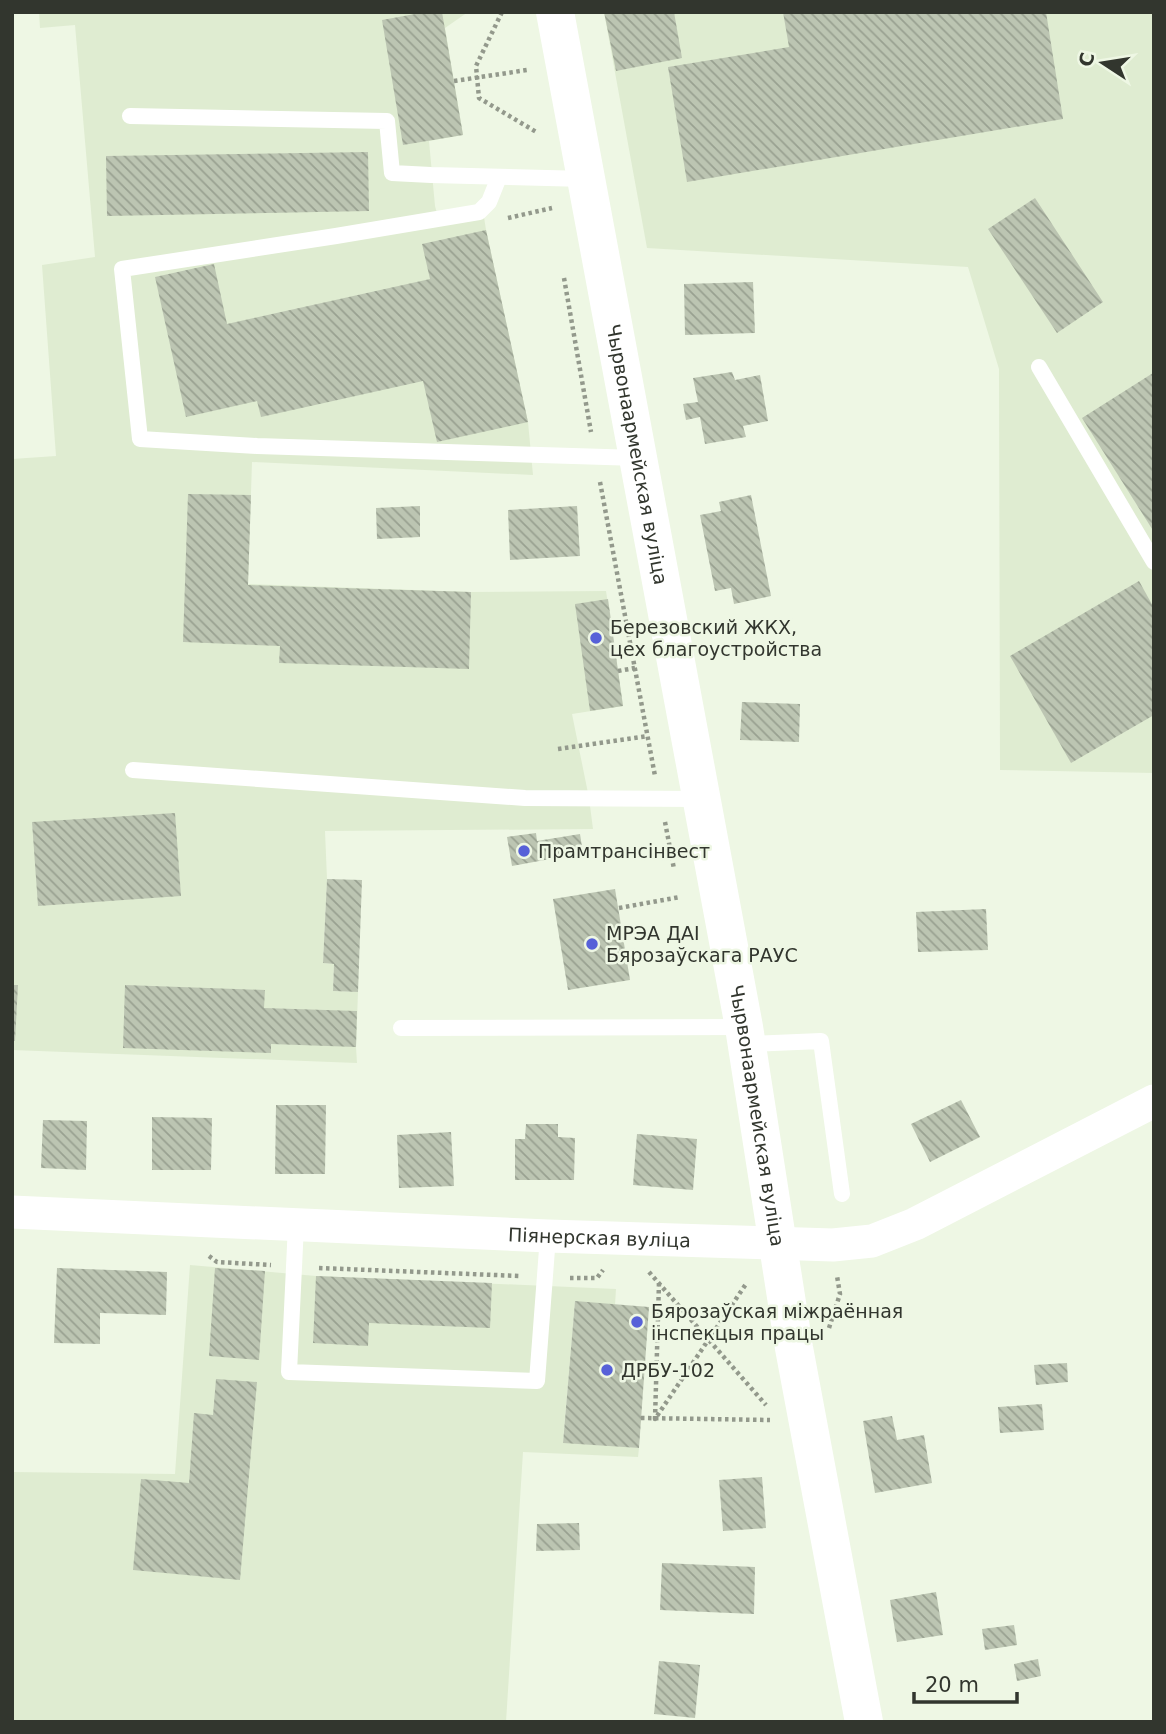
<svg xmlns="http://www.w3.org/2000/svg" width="1166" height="1734" font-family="'DejaVu Sans',sans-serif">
  <defs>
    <pattern id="building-back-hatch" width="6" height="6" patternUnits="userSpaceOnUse" patternTransform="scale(1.75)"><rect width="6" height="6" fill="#bcc5b2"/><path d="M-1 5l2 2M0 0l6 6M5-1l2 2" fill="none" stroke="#99a191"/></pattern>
  </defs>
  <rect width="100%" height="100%" fill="#eef7e4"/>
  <g fill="#dfecd1">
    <polygon points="39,12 468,12 445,28 463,135 429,141 435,206 440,225 484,217 486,230 528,422 533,475 252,462 248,584 471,592 606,591 623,706 572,714 589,798 593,829 325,831 327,879 323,963 334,964 333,991 358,992 356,1047 357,1063 12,1050 12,459 56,456 42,265 95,257 75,25 40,28"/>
    <polygon points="604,12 1154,12 1154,773 1000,770 999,369 968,267 647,248"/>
    <polygon points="190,1265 316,1276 616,1289 615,1305 575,1302 563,1442 639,1448 638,1457 523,1452 506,1722 12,1722 12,1472 175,1474"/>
  </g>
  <g fill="url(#building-back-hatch)">
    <polygon points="426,12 442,12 463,135 403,145 382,20"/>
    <polygon points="604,12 674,12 682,58 616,71"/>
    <polygon points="783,12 1046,12 1063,119 687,182 668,67 789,47"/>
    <polygon points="368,152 369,211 107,216 106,156"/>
    <polygon points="1035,198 1103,302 1057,333 988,229"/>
    <polygon points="486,230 528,422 437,442 423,381 261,417 257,401 186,417 155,277 214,264 227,324 430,279 422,244"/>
    <polygon points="753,282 755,333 685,335 684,284"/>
    <polygon points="732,372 735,380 760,375 768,421 743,426 746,437 705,444 700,417 686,420 683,404 698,402 693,378"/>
    <polygon points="1153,373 1154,375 1154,532 1082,418"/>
    <polygon points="188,494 251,495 248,585 471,592 469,669 279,663 280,646 183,642"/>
    <polygon points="751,495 771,596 734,604 731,588 715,591 700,515 721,511 719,502"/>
    <polygon points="420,506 420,537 377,539 376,508"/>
    <polygon points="577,506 580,556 510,560 508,510"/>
    <polygon points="1139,581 1154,608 1154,715 1071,763 1010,656"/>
    <polygon points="608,599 623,706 590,711 575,604"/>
    <polygon points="742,702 800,704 799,742 740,740"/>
    <polygon points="175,813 181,896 38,906 32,822"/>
    <polygon points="536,833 537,841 580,834 583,853 512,866 507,837"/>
    <polygon points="327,879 362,880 358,992 333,991 334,964 323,963"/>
    <polygon points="615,889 630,980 568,990 553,899"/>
    <polygon points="986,909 988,950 918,952 916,912"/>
    <polygon points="12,985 18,985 15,1041 12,1041"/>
    <polygon points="125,985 265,990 264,1008 357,1011 356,1047 271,1044 271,1053 123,1048"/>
    <polygon points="961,1100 980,1137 930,1162 911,1124"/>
    <polygon points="276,1105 326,1105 325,1174 275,1174"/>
    <polygon points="152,1117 212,1118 211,1170 152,1170"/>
    <polygon points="43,1120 87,1121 86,1170 41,1168"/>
    <polygon points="526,1124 558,1124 558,1137 575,1138 574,1180 515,1180 515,1139 525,1139"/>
    <polygon points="451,1132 454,1186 399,1188 397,1135"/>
    <polygon points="637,1134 697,1139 693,1190 633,1185"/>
    <polygon points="57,1268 167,1272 166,1315 100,1313 100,1344 54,1343"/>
    <polygon points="215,1268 265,1271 259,1360 209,1356"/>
    <polygon points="316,1276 492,1283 490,1328 369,1323 368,1346 313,1343"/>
    <polygon points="575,1301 649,1307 639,1448 563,1443"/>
    <polygon points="1067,1363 1068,1382 1036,1385 1034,1365"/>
    <polygon points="216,1379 257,1382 240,1580 133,1570 141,1479 189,1483 194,1413 213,1415"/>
    <polygon points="1042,1404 1044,1430 1000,1433 998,1407"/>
    <polygon points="892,1416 897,1440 924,1435 932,1483 875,1493 863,1421"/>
    <polygon points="762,1477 766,1528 723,1531 719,1480"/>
    <polygon points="579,1523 580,1550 536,1551 537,1524"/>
    <polygon points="662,1563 755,1567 754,1614 660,1610"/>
    <polygon points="936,1592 943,1635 897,1642 890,1600"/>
    <polygon points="1014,1625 1017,1645 985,1650 982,1629"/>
    <polygon points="1038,1659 1041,1676 1017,1681 1014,1664"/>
    <polygon points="659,1661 700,1665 695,1718 654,1714"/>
  </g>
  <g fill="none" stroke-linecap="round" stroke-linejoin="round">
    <g stroke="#93998c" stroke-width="4.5" stroke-dasharray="3.5 3.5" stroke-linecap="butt">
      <polyline points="502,12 476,66 479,98 538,133"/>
      <polyline points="454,81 527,70"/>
      <polyline points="508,218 552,208"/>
      <polyline points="564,278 591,432"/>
      <polyline points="600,482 655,776"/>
      <polyline points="618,671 635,668"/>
      <polyline points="558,749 648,736"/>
      <polyline points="665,822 674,869"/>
      <polyline points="619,908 680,897"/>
      <polyline points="209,1256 217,1262 271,1265"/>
      <polyline points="319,1268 520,1276"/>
      <polyline points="649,1272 766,1405"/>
      <polyline points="570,1278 597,1278 603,1270"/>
      <polyline points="659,1283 655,1419 746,1284"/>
      <polyline points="829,1328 840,1294 837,1276"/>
      <polyline points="641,1418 770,1420"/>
    </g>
    <g stroke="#fff" stroke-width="16">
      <polyline points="130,116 387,121 392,173 431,175 586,179"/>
      <polyline points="499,177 489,202 479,212 336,236 122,269 140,439 257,446 638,458"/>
      <polyline points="1039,367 1154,562"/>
      <polyline points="133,770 525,798 701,799"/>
      <polyline points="401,1028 744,1027"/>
      <polyline points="747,1044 821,1041 842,1194"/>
      <polyline points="296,1225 289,1372 537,1381 548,1236"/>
    </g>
    <path stroke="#fff" stroke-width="33" id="s1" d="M12 1212 548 1236 833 1245 872 1241 915 1224 1154 1101"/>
    <path stroke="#fff" stroke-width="38" id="s2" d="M555 12 744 1027 794 1348 864 1722"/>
  </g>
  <g fill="#5761d8" stroke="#eef7e4" stroke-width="2.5">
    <circle cx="596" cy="638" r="7"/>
    <circle cx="524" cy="851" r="7"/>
    <circle cx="592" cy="944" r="7"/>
    <circle cx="637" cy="1322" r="7"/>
    <circle cx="607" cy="1370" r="7"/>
  </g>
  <g text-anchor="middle" stroke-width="5" stroke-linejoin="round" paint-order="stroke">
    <g font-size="19" fill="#32362e" stroke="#eef7e4">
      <text dy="7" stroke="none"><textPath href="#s2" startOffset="450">Чырвонаармейская вуліца</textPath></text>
      <text dy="7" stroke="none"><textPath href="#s2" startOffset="1122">Чырвонаармейская вуліца</textPath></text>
      <text dy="7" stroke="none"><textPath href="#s1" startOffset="588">Піянерская вуліца</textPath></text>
    </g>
    <g font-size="19" fill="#32362e" stroke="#eef7e4" text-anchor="start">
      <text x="610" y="634">Березовский ЖКХ,<tspan x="610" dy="22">цех благоустройства</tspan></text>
      <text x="538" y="858">Прамтрансінвест</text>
      <text x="606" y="940">МРЭА ДАІ<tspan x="606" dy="22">Бярозаўскага РАУС</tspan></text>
      <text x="651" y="1318">Бярозаўская міжраённая<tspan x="651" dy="22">інспекцыя працы</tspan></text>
      <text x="621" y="1377">ДРБУ-102</text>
    </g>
  </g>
  <rect width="1166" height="1734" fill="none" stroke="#32362e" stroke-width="28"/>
  <g transform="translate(1103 63) rotate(282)" stroke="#eef7e4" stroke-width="5" paint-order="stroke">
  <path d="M0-5L12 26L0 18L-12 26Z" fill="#32362e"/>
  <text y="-10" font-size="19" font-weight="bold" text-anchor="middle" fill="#32362e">С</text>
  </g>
  <path d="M914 1692v10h103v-10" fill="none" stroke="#32362e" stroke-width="3.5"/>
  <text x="925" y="1692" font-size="21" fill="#32362e" stroke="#eef7e4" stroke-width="5" paint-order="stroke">20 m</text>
</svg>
